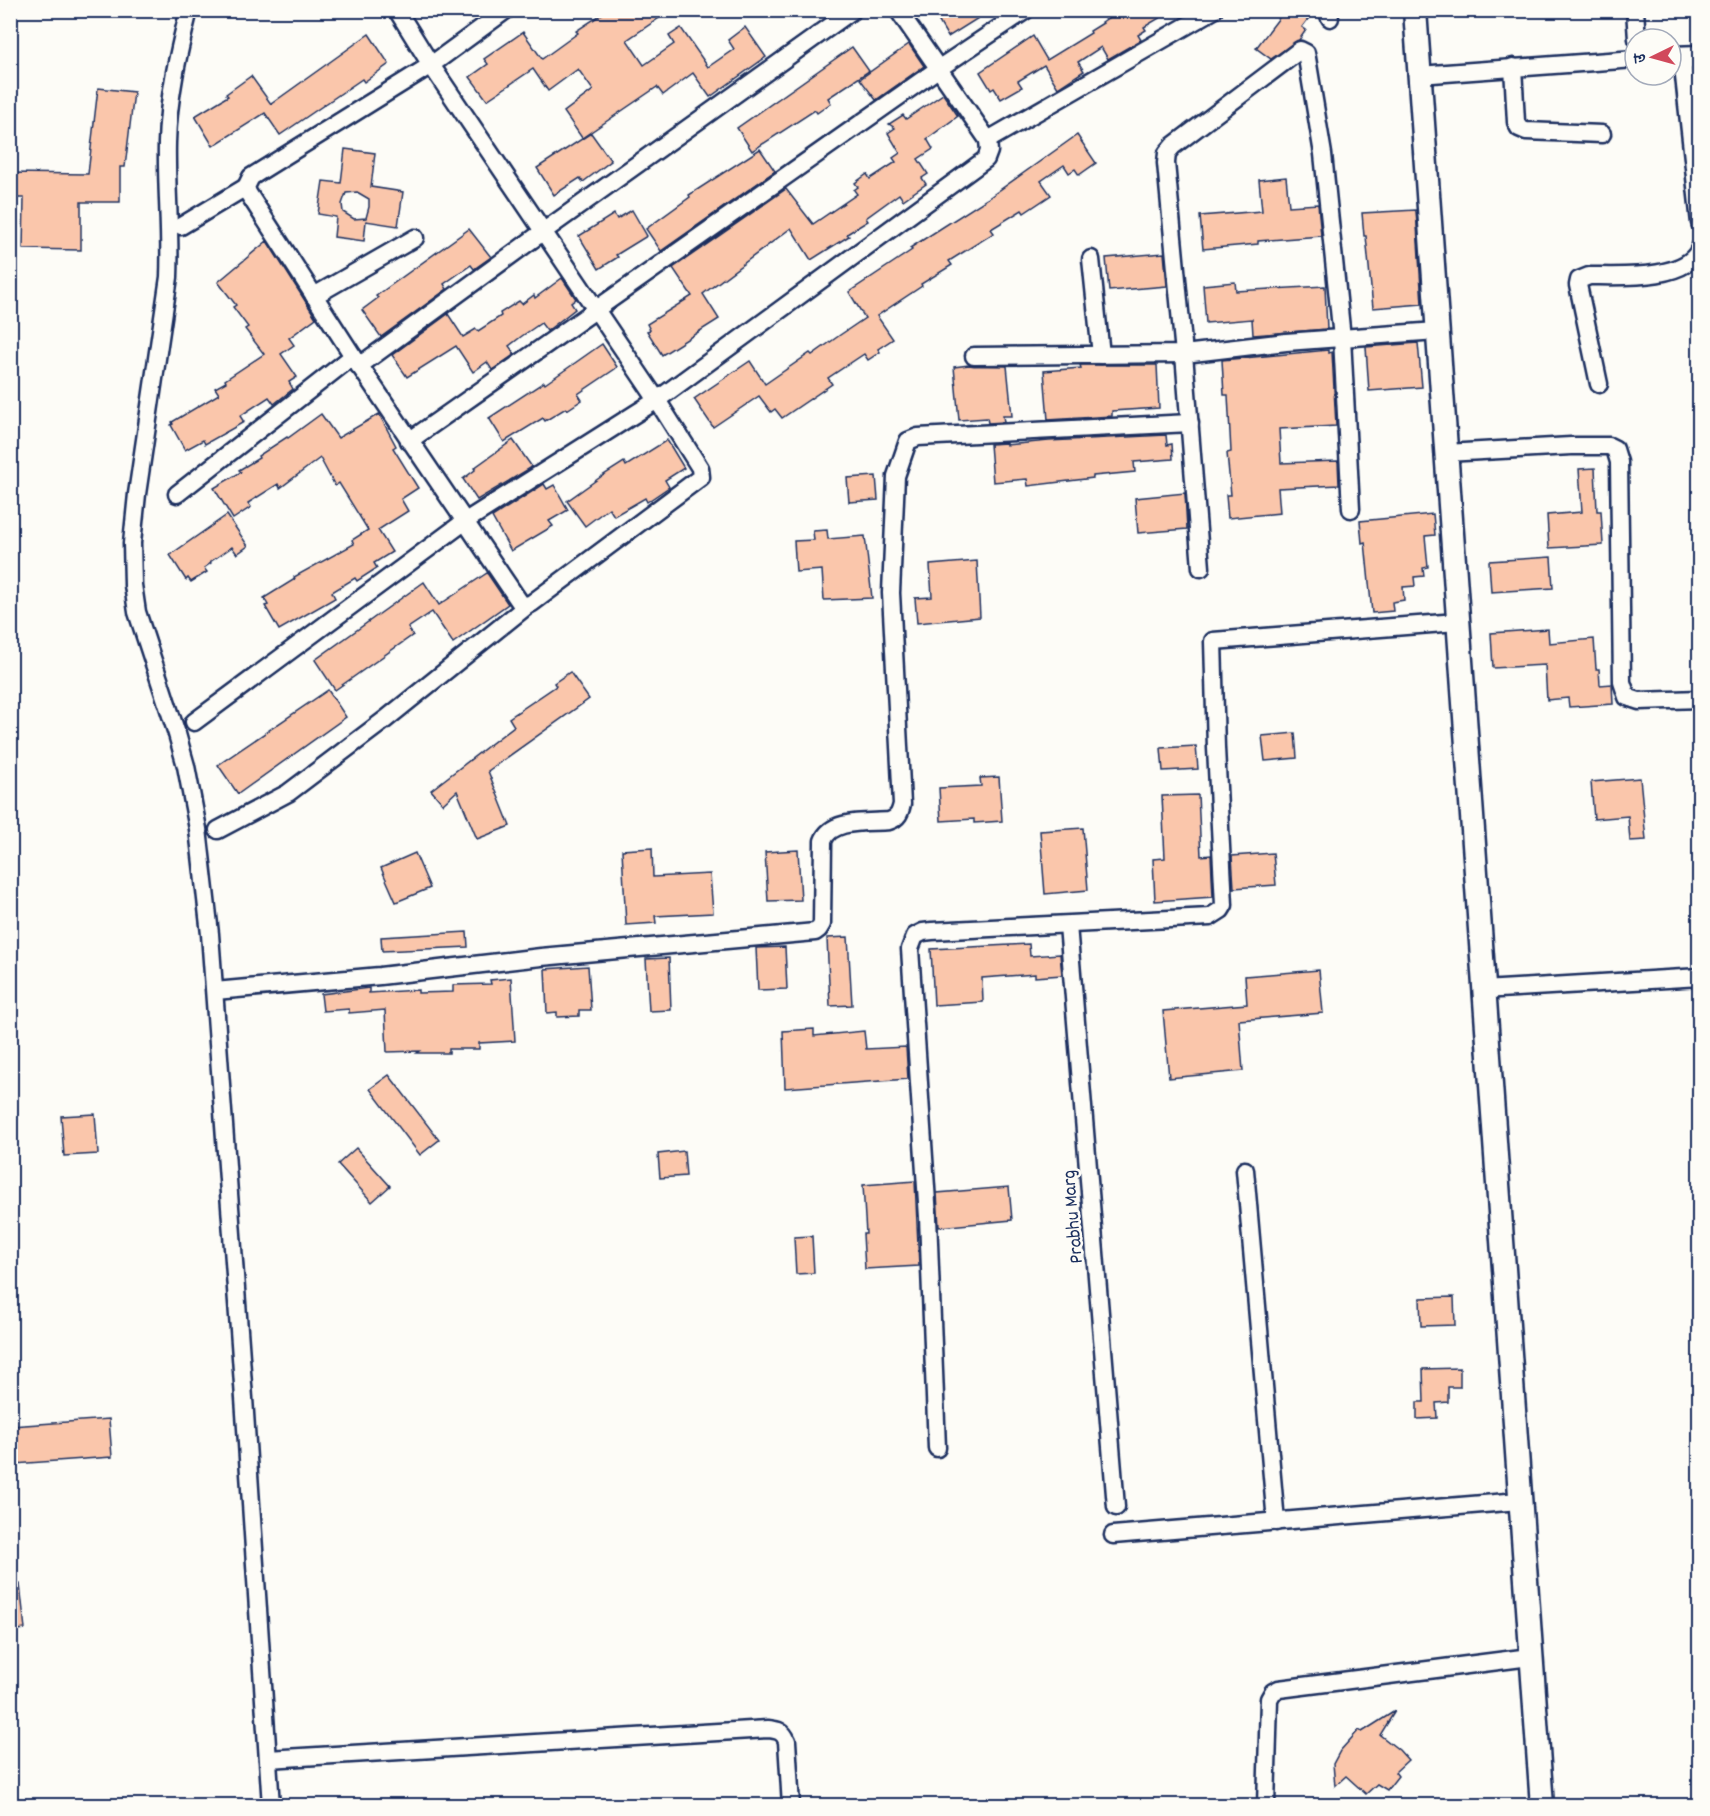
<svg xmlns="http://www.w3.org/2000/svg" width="1710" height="1816" font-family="Dekko,'Playpen Sans Deva',sans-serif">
  <rect width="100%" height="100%" fill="#fdfcf7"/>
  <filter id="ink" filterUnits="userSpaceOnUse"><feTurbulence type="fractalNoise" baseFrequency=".0167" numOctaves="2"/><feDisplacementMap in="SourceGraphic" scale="12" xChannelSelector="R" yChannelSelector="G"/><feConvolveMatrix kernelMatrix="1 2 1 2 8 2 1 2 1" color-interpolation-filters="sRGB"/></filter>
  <g filter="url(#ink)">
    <g fill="#fac6ab" stroke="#1b2f5e" stroke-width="1.5" fill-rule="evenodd">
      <polygon points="608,10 671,10 627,40 644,65 674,44 669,36 681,28 708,67 734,49 728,40 745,27 766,57 710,97 693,73 663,95 657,87 582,138 564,112 593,90 578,69 548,91 533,69 487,100 470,77 488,64 484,59 523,32 542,59 578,33 576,31"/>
      <polygon points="932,10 991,10 948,37"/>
      <polygon points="1120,10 1173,10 1144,27 1146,30 1138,35 1141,40 1108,59 1101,47 1078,62 1084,71 1058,88 1044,65 1018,81 1022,87 1001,99 994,88 991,90 980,72 1033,36 1047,60 1091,33 1090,31 1103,23 1102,22"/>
      <polygon points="1285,10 1315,10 1302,27 1306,30 1299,40 1271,59 1256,48"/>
      <polygon points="369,34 389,64 364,82 362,79 280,135 265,113 213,146 195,116 228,96 226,94 251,76 271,104"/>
      <polygon points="909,44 924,66 876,100 860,79"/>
      <polygon points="852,47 869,71 828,98 831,103 817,113 815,110 752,151 737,128"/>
      <polygon points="98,88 134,92 125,167 120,167 120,202 81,202 81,250 23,249 24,198 10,198 10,173 88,174"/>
      <polygon points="943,94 958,116 927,139 933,149 918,159 928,174 922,178 926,184 903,200 899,194 866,218 868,221 847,234 849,236 811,260 791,228 703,294 719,319 662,355 647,331 650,330 647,324 692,296 673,268 786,189 813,224 857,194 854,190 858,187 855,183 867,174 870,179 896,162 893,158 900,153 888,133 895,128 889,124 903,115 906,119"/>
      <polygon points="591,133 611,161 583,182 580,178 554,195 537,168"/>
      <polygon points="1077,135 1096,163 1079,175 1075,169 1069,173 1064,165 1041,181 1051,195 1024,213 1022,210 991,229 994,233 949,261 952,265 921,284 922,286 877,316 893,339 878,349 880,352 868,360 864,354 828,378 832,384 782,418 775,409 771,412 759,396 713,427 694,399 750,361 765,384 810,353 812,355 840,335 865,318 849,292 912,250 910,248 987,199"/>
      <path d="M345 149 375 153 371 187 403 192 398 226 366 221 364 241 334 237 336 217 318 214 323 181 341 183ZM357 192 369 199V207L366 218 354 219 343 212 342 204 346 193Z"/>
      <polygon points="760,149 775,171 661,251 646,229 690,197 689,195"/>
      <polygon points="1286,177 1289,206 1318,204 1321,236 1258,241 1258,244 1203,249 1200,216 1262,211 1259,180"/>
      <polygon points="632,210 647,236 616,255 618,257 599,269 579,236 614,214 617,219"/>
      <polygon points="1416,210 1422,304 1373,308 1366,236 1364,236 1362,213"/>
      <polygon points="469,229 491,257 474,269 471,265 444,284 447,289 381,337 362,310 378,298 376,296"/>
      <polygon points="267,241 316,318 289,338 294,345 281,354 297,377 289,382 293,389 274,404 269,397 240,416 244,422 205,444 203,440 185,450 171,425 173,424 172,422 219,394 215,388 226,382 225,380 264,354 245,329 248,327 233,307 236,305 218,282"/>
      <polygon points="1164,253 1167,286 1109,291 1106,258"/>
      <polygon points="562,278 576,299 571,303 575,309 547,331 541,323 522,336 509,346 515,354 492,370 487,362 473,372 456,346 407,377 392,355 448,314 463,337 476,329 478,331 501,316 500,313 519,301 522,304 534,295 535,298"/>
      <polygon points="1235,282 1236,291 1325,286 1327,329 1253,335 1252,319 1206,323 1203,285"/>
      <polygon points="1418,343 1422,387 1369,391 1366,347"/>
      <polygon points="602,344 617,367 615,369 578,394 582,400 567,410 566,408 545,421 543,418 504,442 489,418 544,382 545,384"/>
      <polygon points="1328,350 1328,353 1332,352 1336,426 1279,429 1281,463 1338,461 1339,485 1278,488 1280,513 1228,518 1226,495 1231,495 1227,453 1231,452 1228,395 1224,395 1222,360"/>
      <polygon points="969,365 1007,366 1012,416 1003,416 1004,422 988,423 987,418 959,420 954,367"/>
      <polygon points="1080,365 1157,365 1159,408 1112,411 1112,416 1048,420 1044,371 1081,368"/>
      <polygon points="321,414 338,438 379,414 396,446 393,448 418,488 401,499 408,511 378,530 392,552 374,563 377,568 357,581 355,578 332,592 335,598 279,630 265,606 268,605 264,598 295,579 294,577 354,544 352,540 368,530 339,483 335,486 320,458 280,488 278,484 248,503 251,507 233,519 214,488 241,472 239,470 259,458 258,456 287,437 288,438"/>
      <polygon points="1166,435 1167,445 1172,444 1173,459 1134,462 1135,472 1093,476 1093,478 1028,486 1027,479 993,482 990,444 1006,443 1006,445 1049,441"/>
      <polygon points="513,440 532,467 477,500 463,479 475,470 474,468"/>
      <polygon points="667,440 684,468 665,480 669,487 647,502 645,498 614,516 609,508 585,526 567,501 602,476 624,462 626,466"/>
      <polygon points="1595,468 1597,511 1601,511 1603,545 1549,548 1547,515 1582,512 1579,469"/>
      <polygon points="876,476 878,500 849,502 847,478"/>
      <polygon points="544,484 547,489 554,485 568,510 549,521 553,526 511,551 492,517"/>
      <polygon points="1185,493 1187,529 1138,533 1135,498"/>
      <polygon points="1433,514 1435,535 1425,536 1428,567 1423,568 1424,576 1414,577 1415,586 1403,587 1404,600 1392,602 1393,611 1372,613 1365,542 1362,543 1360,521"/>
      <polygon points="227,515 248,546 237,554 232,547 210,562 211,563 204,568 207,572 191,582 188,578 186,580 170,555"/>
      <polygon points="827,530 828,539 865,536 872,598 824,600 822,570 796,572 794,541 814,540 813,531"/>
      <polygon points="1551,557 1553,588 1491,592 1489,561"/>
      <polygon points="977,561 980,617 917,623 915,598 932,597 930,565"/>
      <polygon points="487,573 508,604 453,643 432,612 408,628 413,635 335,690 315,660 424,582 439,605"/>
      <polygon points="1548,629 1549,643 1594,639 1596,669 1599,669 1600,685 1612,684 1613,704 1569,707 1568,698 1547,700 1545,665 1493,668 1491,633"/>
      <polygon points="570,672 589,699 488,771 510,826 477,839 457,791 443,804 431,790 514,726 509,718 556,686 554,683"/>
      <polygon points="328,690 346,717 238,794 218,765"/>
      <polygon points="1295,733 1297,758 1265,761 1262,736"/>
      <polygon points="1196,746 1198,769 1163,771 1161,748"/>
      <polygon points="999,777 1002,821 974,823 974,819 941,821 939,788 981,786 980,778"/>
      <polygon points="1640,778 1646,840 1630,841 1628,816 1594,819 1591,782"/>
      <polygon points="1198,795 1201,856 1211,855 1213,897 1155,901 1153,859 1165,858 1162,796"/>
      <polygon points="1083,828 1088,890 1045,894 1040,831"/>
      <polygon points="652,848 653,877 710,874 713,913 655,916 656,923 626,925 622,850"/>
      <polygon points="798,850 801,900 768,901 765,852"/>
      <polygon points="415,853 430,888 396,902 381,868"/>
      <polygon points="1273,853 1276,885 1234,888 1232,856"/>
      <polygon points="467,932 468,947 382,951 381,937"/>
      <polygon points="848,937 852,1005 830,1006 827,938"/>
      <polygon points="1029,944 1030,956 1060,954 1062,975 1035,977 1035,974 982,978 983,1002 934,1005 931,949"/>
      <polygon points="785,947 787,989 758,990 756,948"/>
      <polygon points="669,958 671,1010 649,1011 646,959"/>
      <polygon points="588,966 591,1010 579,1010 579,1016 557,1017 557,1012 547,1013 545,969"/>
      <polygon points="1319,970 1323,1013 1239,1020 1243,1071 1169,1078 1163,1011 1247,1004 1245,976"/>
      <polygon points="511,978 515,1041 479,1043 479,1049 449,1049 449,1053 417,1053 420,1051 387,1052 385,1010 349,1013 349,1009 323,1011 321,994 369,988 369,993 418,990 418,993 453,992 453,985 491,984 490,980"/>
      <polygon points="814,1029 814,1036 864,1031 866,1049 906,1047 908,1079 785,1088 783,1031"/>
      <polygon points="389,1075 439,1140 420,1155 370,1089"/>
      <polygon points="95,1114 98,1154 64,1156 61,1116"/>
      <polygon points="356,1148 390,1186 372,1202 338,1164"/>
      <polygon points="684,1151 686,1176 660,1178 658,1154"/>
      <polygon points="915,1181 919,1266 865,1269 863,1234 866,1234 863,1185"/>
      <polygon points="1009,1187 1012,1220 939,1227 937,1193"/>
      <polygon points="812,1236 814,1273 796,1274 794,1237"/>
      <polygon points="1454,1297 1455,1325 1421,1326 1420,1298"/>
      <polygon points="1460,1368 1460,1387 1448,1387 1448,1402 1436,1403 1437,1418 1417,1419 1417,1402 1424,1402 1423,1369"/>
      <polygon points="109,1419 112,1457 14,1464 11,1426"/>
      <polygon points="20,1584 25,1629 10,1631 10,1585"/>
      <polygon points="1395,1711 1380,1735 1399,1750 1408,1760 1395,1772 1398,1776 1387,1790 1377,1784 1366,1794 1346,1776 1335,1786 1333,1764 1340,1751 1359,1730 1362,1732"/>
    </g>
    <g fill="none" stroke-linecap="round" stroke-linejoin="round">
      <defs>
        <g id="street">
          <path d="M189 10C178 54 168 98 167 143 166 187 171 232 169 277L137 494 132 543 133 585 137 612 177 734 186 766 198 829 210 934 244 1398 271 1806"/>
          <polyline points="397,10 431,65 657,400 986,159 989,151 988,140 898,10"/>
          <polyline points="1327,10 1330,18"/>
          <polyline points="1635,10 1637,39"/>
          <polyline points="1682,58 1700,223"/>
          <polyline points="1513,67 1516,122 1519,128 1526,131 1602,134"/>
          <polyline points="1419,75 1635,59"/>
          <polyline points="988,140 1214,10"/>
          <polyline points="181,226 246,187"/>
          <polyline points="1091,259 1101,355"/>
          <polyline points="314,296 415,238"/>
          <polyline points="974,356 1184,354 1286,342 1437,331"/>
          <polyline points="359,366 544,231 853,10"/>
          <path d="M1599 384 1578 285 1579 280 1589 276C1618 276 1687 281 1700 248"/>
          <polyline points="409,441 938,69 1026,10"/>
          <polyline points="1446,453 1571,446 1609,446 1615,449 1619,462 1622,682 1627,697 1639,701 1700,699"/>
          <polyline points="177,494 353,356"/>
          <polyline points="1201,568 1184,354 1166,163 1167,153 1173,146 1300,50 1306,53 1307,58 1323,154 1342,338 1351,509"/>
          <polyline points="194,722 464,522 657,400 700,468 701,477 532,603 528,605 521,604 353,356 248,193 246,187 251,177 431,65 506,10"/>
          <polyline points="218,830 288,793 386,719 528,605"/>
          <polyline points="1068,925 1116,1507"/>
          <polyline points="1483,990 1700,977"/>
          <path d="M215 991 380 976 541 957 815 932 819 929 822 924 823 841C831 818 869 823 889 821 898 818 900 813 902 804L891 593 896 476 908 441 918 437 1190 423"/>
          <polyline points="1245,1170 1276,1522"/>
          <polyline points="937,1448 928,1217 910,949 915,936 923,932 932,931 1210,917 1221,910 1224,905 1216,748 1213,641 1457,622"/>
          <polyline points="1113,1535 1519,1501"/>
          <path d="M268 1759 768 1729C778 1730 783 1731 787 1741L791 1806"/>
          <polyline points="1266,1806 1269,1699 1273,1692 1279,1689 1530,1657"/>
        </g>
        <g id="secondary">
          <polyline points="1415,10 1542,1806"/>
          <polyline points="1671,58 1700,57"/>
        </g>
      </defs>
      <use href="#street" stroke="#1b2f5e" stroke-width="21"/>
      <use href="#secondary" stroke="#1b2f5e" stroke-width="27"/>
      <use href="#street" stroke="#fdfcf7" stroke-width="16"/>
      <use href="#secondary" stroke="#fdfcf7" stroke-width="22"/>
    </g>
  </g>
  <g text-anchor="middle" stroke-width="5" stroke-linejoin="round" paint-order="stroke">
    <g font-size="20" fill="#1b2f5e" stroke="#fdfcf7">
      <text transform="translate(1071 1217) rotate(-95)" y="7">Prabhu Marg</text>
    </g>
  </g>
  <rect width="1710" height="1816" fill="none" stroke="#fdfcf7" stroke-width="36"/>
  <rect x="18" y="18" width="1674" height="1780" fill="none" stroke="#1b2f5e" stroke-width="2" filter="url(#ink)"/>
  <g transform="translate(1653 57) rotate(265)"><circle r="28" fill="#fdfcf7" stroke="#a3aaba" stroke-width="1.5"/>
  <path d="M0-4.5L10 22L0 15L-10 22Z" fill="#d1495b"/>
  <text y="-9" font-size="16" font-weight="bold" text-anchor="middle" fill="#1b2f5e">उ</text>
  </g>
</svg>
